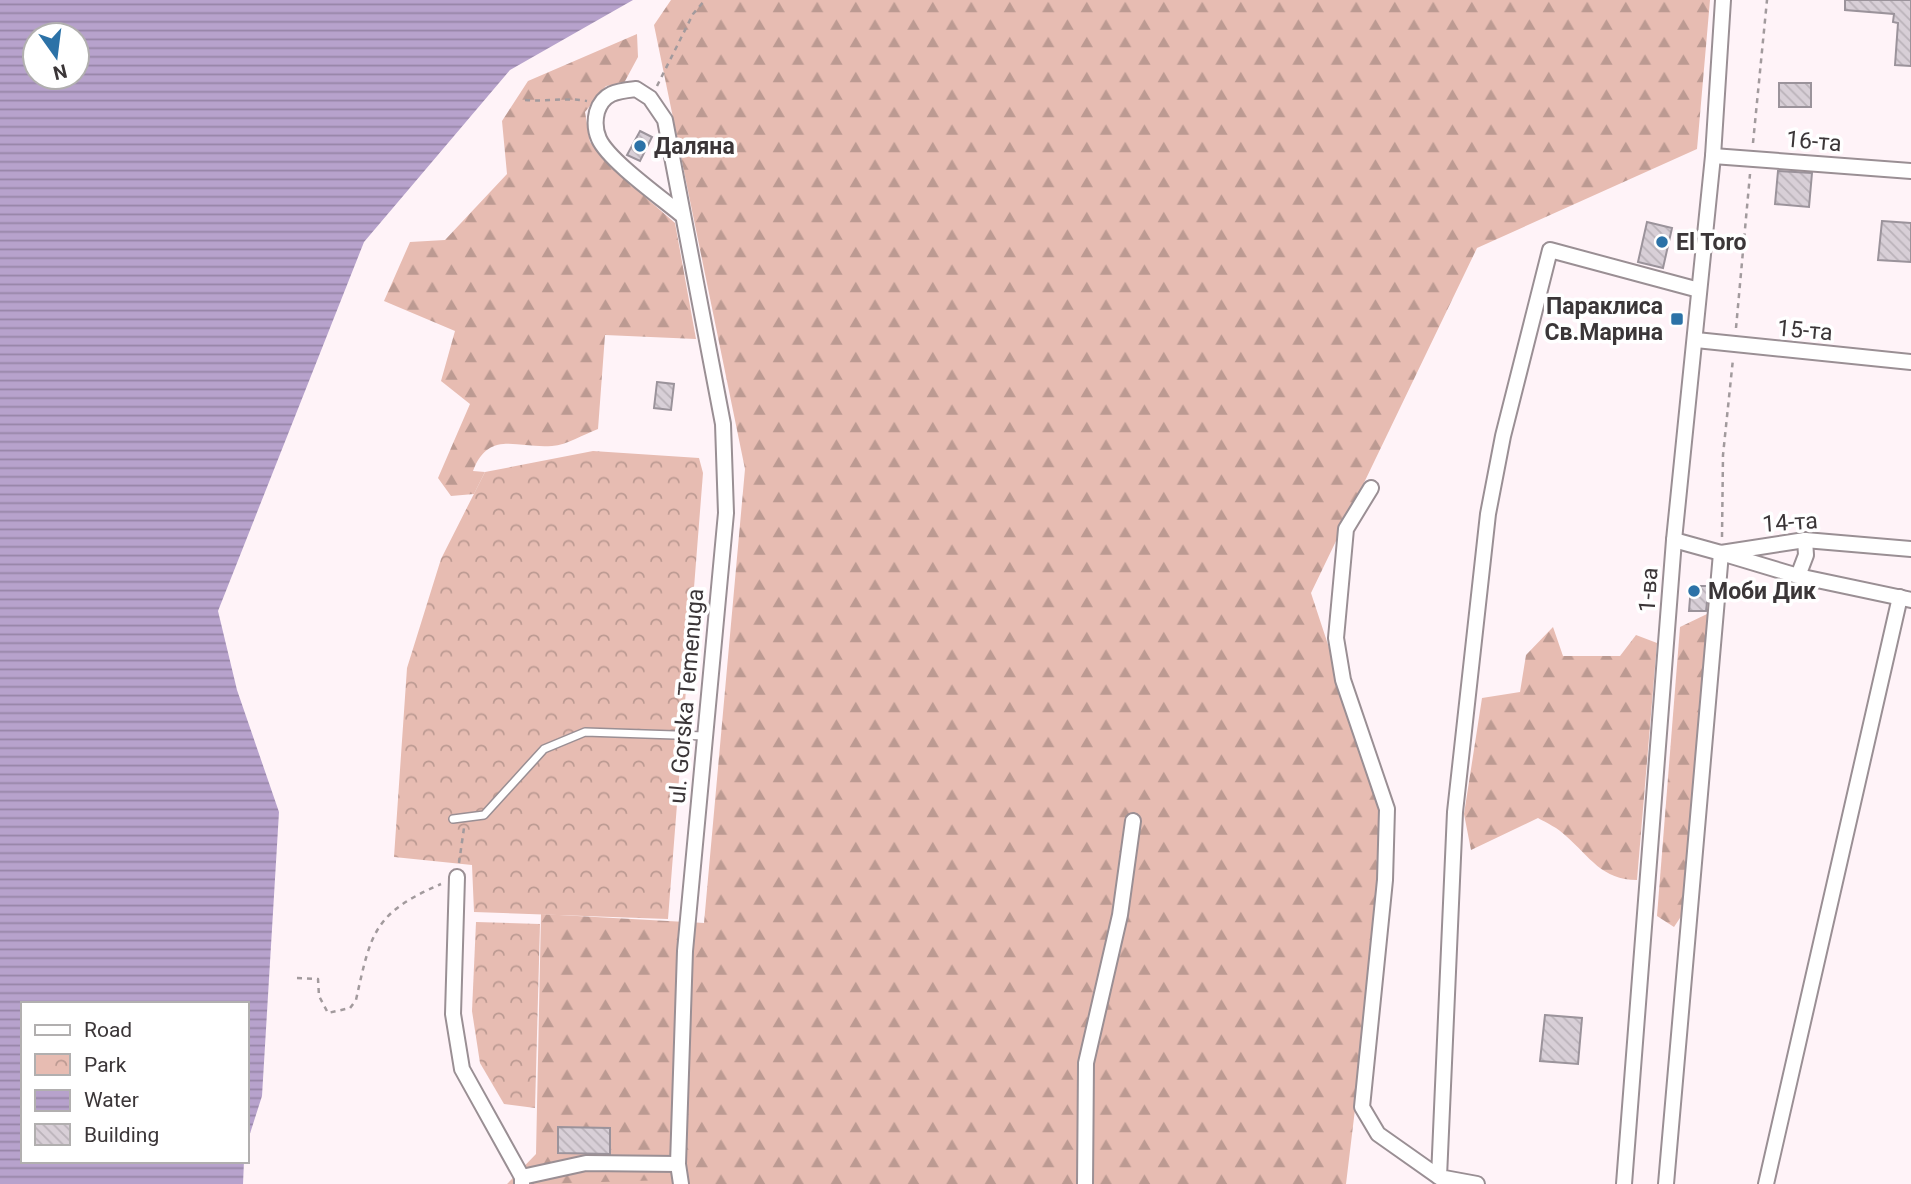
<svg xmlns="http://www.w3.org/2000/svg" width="1911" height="1184" font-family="Roboto,sans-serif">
  <defs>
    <pattern id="forest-firs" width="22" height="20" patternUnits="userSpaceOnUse" patternTransform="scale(1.75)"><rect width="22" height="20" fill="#e7bcb2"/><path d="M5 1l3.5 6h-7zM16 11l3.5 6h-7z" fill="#bc9a92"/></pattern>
    <pattern id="park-crowns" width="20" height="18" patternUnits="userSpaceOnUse" patternTransform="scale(1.75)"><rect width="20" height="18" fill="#e7bcb2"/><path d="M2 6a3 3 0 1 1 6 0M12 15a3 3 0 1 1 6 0" fill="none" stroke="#bc9a92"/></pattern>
    <pattern id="water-rules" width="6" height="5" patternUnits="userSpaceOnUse" patternTransform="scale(1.75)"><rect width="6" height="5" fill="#b7a2cc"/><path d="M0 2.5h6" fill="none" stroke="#9685a7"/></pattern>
    <pattern id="building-back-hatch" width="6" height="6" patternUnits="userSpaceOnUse" patternTransform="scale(1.75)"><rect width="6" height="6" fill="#d8cfd7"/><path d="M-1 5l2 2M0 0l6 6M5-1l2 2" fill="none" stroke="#bab2b9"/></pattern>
  </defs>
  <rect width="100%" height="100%" fill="#fff3f8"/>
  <g fill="url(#forest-firs)">
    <polygon points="671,0 1710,0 1697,149 1477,248 1311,593 1383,812 1374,952 1346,1184 507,1184 536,1154 541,914 704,923 745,469 654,25"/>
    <path d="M637 34 638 57 624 83 606 86 585 112 590 142 629 183 675 223 696 339 605 335 598 429C584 434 567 445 552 446 518 449 489 429 473 471L485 472 474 494 451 496 438 478 470 404 441 381 455 331 384 301 410 242 445 240 507 174 502 121 528 81Z"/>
    <polygon points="1707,614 1716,623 1682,915 1674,927 1657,916 1680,627"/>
    <path d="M1553 627 1563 656H1620L1636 635 1657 643 1637 880C1602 880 1590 857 1566 836 1558 828 1547 823 1538 818L1471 850 1464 814 1482 698 1520 692 1526 655Z"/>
  </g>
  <g fill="url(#park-crowns)">
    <polygon points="593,451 699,458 703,473 668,919 474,912 472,865 394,857 407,668 441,559 485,472"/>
    <polygon points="476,922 540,924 535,1108 504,1104 480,1063 472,1011"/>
    <polygon points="668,1180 669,1184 535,1184"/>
  </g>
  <path fill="url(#water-rules)" fill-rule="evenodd" d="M0 0H633L510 70 364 242 218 611 237 690 279 812 262 1096 247 1143V1004H23V1161H244L243 1184H0ZM35 35H77V77H35Z"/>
  <g fill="url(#building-back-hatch)" stroke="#9b939b" stroke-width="2">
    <polygon points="1845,0 1911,0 1911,66 1895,65 1898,23 1893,22 1894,14 1845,10"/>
    <rect x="1779" y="83" width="32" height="24"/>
    <polygon points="640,131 652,137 640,161 627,155"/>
    <polygon points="1778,171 1812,173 1809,207 1775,204"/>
    <polygon points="1882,221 1911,223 1911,262 1878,260"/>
    <polygon points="1647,222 1672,228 1663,268 1638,262"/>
    <polygon points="657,382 674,384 671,410 654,408"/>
    <polygon points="1691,586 1709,586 1706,611 1689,611"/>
    <polygon points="1545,1015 1582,1018 1578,1064 1540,1061"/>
    <polygon points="558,1127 610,1128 610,1154 558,1153"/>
  </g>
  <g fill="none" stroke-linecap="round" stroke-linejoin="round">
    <defs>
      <polyline id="service" points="453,819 484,815 544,749 585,732 705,736"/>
      <g id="minor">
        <polyline points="1713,156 1911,171"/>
        <polyline points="1696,340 1911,362"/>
        <polyline points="1371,488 1346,529 1336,638 1343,680 1387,809 1385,880 1362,1107 1378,1134 1439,1177"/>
        <polyline points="1674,540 1721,553 1805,540 1911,549"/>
        <polyline points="1798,576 1806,555 1805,540"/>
        <polyline points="457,877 453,1014 462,1069 522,1177 522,1184"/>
        <polyline points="522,1177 586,1163 678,1164"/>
        <path d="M681 1184 678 1164 685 951 726 513 723 424 665 120 650 98 636 89C618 91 603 92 597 112 595 120 595 130 599 139 609 161 663 199 683 216"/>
        <polyline points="1085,1184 1086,1063 1120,915 1133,821"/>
        <polyline points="1477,1184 1439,1177 1455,812 1488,514 1503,436 1550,250 1699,290"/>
        <polyline points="1624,1184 1674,540 1713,156 1723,0"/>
        <polyline points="1666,1184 1721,553 1798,576 1911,600"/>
        <polyline points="1766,1184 1900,597"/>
      </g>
    </defs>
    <use href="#service" stroke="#9a8f94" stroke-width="10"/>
    <use href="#minor" stroke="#9a8f94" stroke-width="18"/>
    <g stroke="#a29a9d" stroke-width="2.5" stroke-dasharray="5 5" stroke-linecap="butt">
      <polyline points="657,86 693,14 705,0"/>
      <path d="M525 100C547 102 566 97 587 101"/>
      <polyline points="1753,143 1767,0"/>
      <polyline points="1736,328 1750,174"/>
      <polyline points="1722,537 1723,455 1733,359"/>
      <polyline points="459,863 464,828"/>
      <path d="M297 978 318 979 319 996 328 1013 350 1008 356 1000C371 932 374 913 441 884"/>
    </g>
    <use href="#service" stroke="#fff" stroke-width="7"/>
    <use href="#minor" stroke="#fff" stroke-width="14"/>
  </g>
  <g fill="#2c72a7" stroke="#fff" stroke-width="2.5">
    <circle cx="640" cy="146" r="7"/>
    <circle cx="1662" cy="242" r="7"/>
    <rect x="1670" y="312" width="14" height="14" rx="3.5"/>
    <circle cx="1694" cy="591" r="7"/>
  </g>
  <g text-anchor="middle" stroke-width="7" stroke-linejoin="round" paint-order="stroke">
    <g font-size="23" fill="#3b3638" stroke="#fff">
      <text transform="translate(1814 141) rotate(5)" y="8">16-та</text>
      <text transform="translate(1805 330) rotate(5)" y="8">15-та</text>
      <text transform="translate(1790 522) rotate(-4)" y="8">14-та</text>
      <text transform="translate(1648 590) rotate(-86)" y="8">1-ва</text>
      <text transform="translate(686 696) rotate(-85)" y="8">ul. Gorska Temenuga</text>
    </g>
    <g font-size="23" font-weight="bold" fill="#3b3638" stroke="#fff" text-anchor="start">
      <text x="654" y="154">Даляна</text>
      <text x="1676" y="250">El Toro</text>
      <text x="1663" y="314" text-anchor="end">Параклиса<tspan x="1663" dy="26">Св.Марина</tspan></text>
      <text x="1708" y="599">Моби Дик</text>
    </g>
  </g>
  <rect x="21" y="1002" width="228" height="161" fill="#ffffff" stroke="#b1afaf" stroke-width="2"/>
  <rect x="35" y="1025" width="35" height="10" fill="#ffffff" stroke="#b1afaf" stroke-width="2"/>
  <text x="84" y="1037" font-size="21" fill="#3b3638">Road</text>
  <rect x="35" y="1054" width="35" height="21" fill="url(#park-crowns)" stroke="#b1afaf" stroke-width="2"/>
  <text x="84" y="1072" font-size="21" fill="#3b3638">Park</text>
  <rect x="35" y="1090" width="35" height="21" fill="url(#water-rules)" stroke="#b1afaf" stroke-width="2"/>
  <text x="84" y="1107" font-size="21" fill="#3b3638">Water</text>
  <rect x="35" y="1124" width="35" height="21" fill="url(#building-back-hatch)" stroke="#b1afaf" stroke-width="2"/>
  <text x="84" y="1142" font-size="21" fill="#3b3638">Building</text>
  <g transform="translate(56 56) rotate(166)"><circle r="33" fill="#ffffff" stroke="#b1afaf" stroke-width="2"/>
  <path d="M0-5L12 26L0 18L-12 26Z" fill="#2c72a7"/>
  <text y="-10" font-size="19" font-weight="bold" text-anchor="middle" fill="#3b3638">N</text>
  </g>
</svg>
